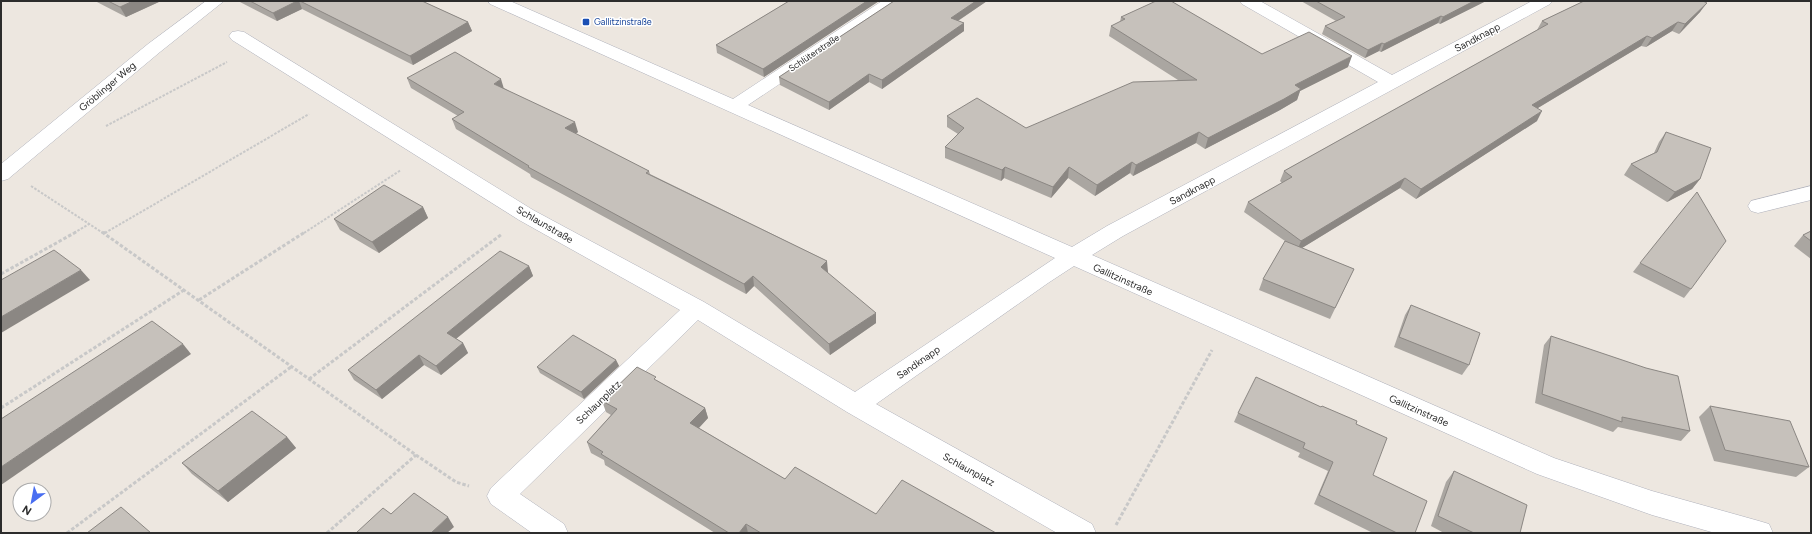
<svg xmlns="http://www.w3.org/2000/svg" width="1812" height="534" font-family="Figtree,sans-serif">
  <rect width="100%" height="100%" fill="#ede7e0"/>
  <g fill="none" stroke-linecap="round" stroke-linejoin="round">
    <defs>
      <g id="minor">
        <polygon points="206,1 224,1 160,52 8,179 1,181 1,164 148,44"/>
        <polygon points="488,1 510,1 733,99 882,1 901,1 899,4 748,105 1072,247 1107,226 1378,82 1242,4 1240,1 1260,1 1392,75 1532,1 1552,1 1550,4 1123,236 1092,255 1554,458 1652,491 1759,521 1769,524 1773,533 1715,533 1652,515 1537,474 1074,266 1048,283 876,404 1092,524 1096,533 1057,533 847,412 698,320 520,494 564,524 568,533 532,533 491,504 487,496 491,488 680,310 519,220 232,40 229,36 232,32 238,31 244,32 533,210 704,302 855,392 1055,258 490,4"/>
        <polygon points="1811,186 1811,200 1758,213 1751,211 1748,206 1751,201"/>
      </g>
    </defs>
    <use href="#minor" stroke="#b0b2bc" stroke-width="1"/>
    <g stroke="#c8c8c8" stroke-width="2" stroke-dasharray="2.5 1.5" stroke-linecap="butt">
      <polyline points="106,126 227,62"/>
      <polyline points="31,186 103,233"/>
      <polyline points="74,233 89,224"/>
      <polyline points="105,233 309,114"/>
      <polyline points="304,233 401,170"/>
    </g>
    <g stroke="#c8c8c8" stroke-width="3" stroke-dasharray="3.5 2" stroke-linecap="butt">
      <polyline points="102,232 416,455 456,482 469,486"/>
      <polyline points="104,233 106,232"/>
      <polyline points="1,274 76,232"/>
      <polyline points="199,300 305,232"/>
      <polyline points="309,379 502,234"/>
      <polyline points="1,408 184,290"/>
      <polyline points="1116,525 1212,350"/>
      <polyline points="67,533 291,367"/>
      <polyline points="327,533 416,455"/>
    </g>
    <use href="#minor" fill="#fff" fill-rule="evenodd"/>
  </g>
  <g fill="#aaa6a1">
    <polygon points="95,1 161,1 126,17"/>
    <polygon points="238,1 422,1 468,22 472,31 413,65 302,9 277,21"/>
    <polygon points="789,1 879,1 764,77 717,53 716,45"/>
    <polygon points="894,1 987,1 958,21 964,23 964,31 882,89 869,82 829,110 780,85 779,77"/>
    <polygon points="1301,1 1486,1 1440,24 1438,23 1381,52 1379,51 1365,58 1322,34 1325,26 1336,21"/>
    <polygon points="1584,1 1706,1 1700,12 1679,34 1672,31 1646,47 1641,46 1538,108 1537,121 1416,199 1400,188 1302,248 1354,269 1330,319 1259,290 1263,279 1285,241 1244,212 1248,202 1282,183 1280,181 1284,171 1537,30 1542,21"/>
    <polygon points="1121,17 1262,54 1348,67 1300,91 1297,100 1280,110 1205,149 1196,143 1133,176 1130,173 1095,196 1068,178 1051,198 1004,178 1001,181 945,158 945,147 958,134 947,127 947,116 1026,128 1178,80 1109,36 1111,26 1120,22"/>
    <polygon points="407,78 504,88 578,132 575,134 649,171 650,174 827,261 827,272 876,323 830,355 754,286 746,294 531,177 530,174 456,129 452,119 458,116 411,88"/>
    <polygon points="1666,132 1700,179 1692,189 1667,202 1624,175 1631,164 1654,153 1659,142"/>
    <polygon points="423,207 428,218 379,253 340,230 334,219"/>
    <polygon points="1811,231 1811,259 1794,246 1803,235"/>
    <polygon points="1640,263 1691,289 1684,298 1633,272"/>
    <polygon points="529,266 533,276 456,339 463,343 468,353 441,375 424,365 382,399 354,380 348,370"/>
    <polygon points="1411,305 1469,365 1462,375 1394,347 1405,315"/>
    <polygon points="1551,336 1690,431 1681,441 1618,427 1613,432 1535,403 1544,345"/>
    <polygon points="616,360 619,366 584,399 540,373 537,367"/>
    <polygon points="656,380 705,408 708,418 699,428 785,479 876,514 996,533 715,533 605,465 604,460 591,453 587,442 611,415 606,412 602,401"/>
    <polygon points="1710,406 1809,467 1796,477 1714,461 1699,417"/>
    <polygon points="1238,413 1356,424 1373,475 1415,533 1373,533 1314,504 1328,471 1298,457 1300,453 1234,422"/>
    <polygon points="287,437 296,448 228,502 192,474 182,463"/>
    <polygon points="1454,471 1520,533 1444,533 1431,526 1446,482"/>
  </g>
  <g fill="#8b8783">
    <polygon points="133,1 161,1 126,17 120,7"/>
    <polygon points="297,1 299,1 302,9 277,21 273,13"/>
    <polygon points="867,1 879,1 764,77 763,69"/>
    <polygon points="976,1 987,1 950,26 951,18"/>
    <polygon points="1474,1 1486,1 1440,24 1443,17"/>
    <polygon points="1707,3 1700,12 1679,34 1685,24"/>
    <polygon points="1441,16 1438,23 1381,52 1384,44"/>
    <polygon points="468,22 472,31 413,65 410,56"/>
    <polygon points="1678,22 1672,31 1646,47 1652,38"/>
    <polygon points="964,23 964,31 882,89 882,80"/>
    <polygon points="1647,36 1641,46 1526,115 1532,105"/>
    <polygon points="1382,43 1379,51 1365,58 1368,50"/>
    <polygon points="1352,56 1348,67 1300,91 1297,100 1280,110 1205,149 1208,138 1295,85"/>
    <polygon points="869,74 869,82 829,110 829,102"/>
    <polygon points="501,79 504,89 494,84"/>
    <polygon points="1542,111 1537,121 1416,199 1421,189"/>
    <polygon points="575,122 578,132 568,139 565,128"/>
    <polygon points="1199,132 1196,143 1133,176 1136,165"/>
    <polygon points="1132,162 1130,173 1095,196 1097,185"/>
    <polygon points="1005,167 1004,178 1001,181 1002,170"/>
    <polygon points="1069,167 1068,178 1051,198 1053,187"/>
    <polygon points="1405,178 1400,188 1297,251 1301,241"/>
    <polygon points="1700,179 1692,189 1667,202 1675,192"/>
    <polygon points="423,207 428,218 379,253 372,242"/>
    <polygon points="827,261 828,272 822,277 821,267"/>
    <polygon points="529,266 533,276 452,342 447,333"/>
    <polygon points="81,270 90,280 1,333 1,317"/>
    <polygon points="753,276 754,286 746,294 744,284"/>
    <polygon points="876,313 876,323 830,355 829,344"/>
    <polygon points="463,343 468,353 441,375 436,366"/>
    <polygon points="183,344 191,354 1,485 1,467"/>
    <polygon points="419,355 424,365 382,399 376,390"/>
    <polygon points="616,360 619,366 584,399 581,392"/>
    <polygon points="705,408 708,418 693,434 690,423"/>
    <polygon points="287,437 296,448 228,502 218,491"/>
    <polygon points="448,517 454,527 447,533 431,533"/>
    <polygon points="746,524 748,533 739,533"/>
  </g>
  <g fill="#c6c1bb" stroke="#8b8783">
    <polygon points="108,1 133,1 120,7"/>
    <polygon points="250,1 297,1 273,13"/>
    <polygon points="300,1 422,1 468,22 410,56"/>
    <polygon points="789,1 867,1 763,69 716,45"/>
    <polygon points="894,1 976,1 951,18 964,23 882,80 869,74 829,102 779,77"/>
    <polygon points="1156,1 1171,1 1262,54 1309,32 1352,56 1295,85 1301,89 1284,99 1208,138 1199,132 1136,165 1132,162 1097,185 1069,167 1053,187 1005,167 1002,170 945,147 964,128 947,116 977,98 1026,128 1133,82 1197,80 1111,26 1125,19 1121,17"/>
    <polygon points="1316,1 1474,1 1443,17 1441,16 1384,44 1382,43 1368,50 1325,26 1345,17"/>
    <polygon points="1584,1 1703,1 1707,3 1685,24 1678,22 1652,38 1647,36 1532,105 1542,111 1421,189 1405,178 1301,241 1248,202 1292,177 1284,171 1548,24 1542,21"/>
    <polygon points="455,52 501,79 494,84 575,122 565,128 649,171 646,173 827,261 821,267 876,313 829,344 753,276 744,284 528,167 529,166 452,119 464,112 407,78"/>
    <polygon points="1666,132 1711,148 1700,179 1675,192 1631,164 1657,152"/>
    <polygon points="384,185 423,207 372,242 334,219"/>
    <polygon points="1697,192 1726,241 1691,289 1640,263"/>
    <polygon points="1811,231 1811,241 1803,235"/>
    <polygon points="1285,241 1354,269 1335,308 1263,279"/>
    <polygon points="54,250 81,270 1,317 1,280"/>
    <polygon points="500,251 529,266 447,333 463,343 436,366 419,355 376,390 348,370"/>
    <polygon points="1411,305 1480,333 1469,365 1399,337"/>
    <polygon points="152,321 183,344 1,467 1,419"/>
    <polygon points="573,335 616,360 581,392 537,367"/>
    <polygon points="1551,336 1646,368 1678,376 1690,431 1622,417 1622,422 1542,394"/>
    <polygon points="637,367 656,377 654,379 705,408 690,423 785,479 795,467 876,514 902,480 996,533 761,533 746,524 739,533 729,533 601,454 603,452 587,442 617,409 602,401"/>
    <polygon points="1256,377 1321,407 1322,406 1357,421 1356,424 1387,438 1373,475 1427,501 1415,533 1397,533 1319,495 1333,462 1303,448 1305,443 1238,413"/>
    <polygon points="1710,406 1790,421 1809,467 1725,450"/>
    <polygon points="252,411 287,437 218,491 182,463"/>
    <polygon points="1454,471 1527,505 1520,533 1474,533 1438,516"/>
    <polygon points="414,493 448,517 431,533 356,533 383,508 391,514"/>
    <polygon points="121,507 151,533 87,533"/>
  </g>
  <rect fill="#1a4fb4" stroke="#fff" stroke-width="1.5" x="582" y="18" width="8" height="8" rx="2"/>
  <g text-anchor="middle" stroke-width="3" stroke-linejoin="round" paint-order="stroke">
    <g font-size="9" fill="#164399" stroke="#fff" text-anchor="start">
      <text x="594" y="25">Gallitzinstraße</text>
    </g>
    <g font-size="9" fill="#2c2c2c" stroke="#fff">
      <text transform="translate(814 53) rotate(-34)" y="3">Schlüterstraße</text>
    </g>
    <g font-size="10" fill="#2c2c2c" stroke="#fff">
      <text transform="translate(1477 37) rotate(-28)" y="4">Sandknapp</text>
      <text transform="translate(107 86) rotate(-40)" y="4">Gröblinger Weg</text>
      <text transform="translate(1192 190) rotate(-28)" y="4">Sandknapp</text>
      <text transform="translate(545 224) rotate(30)" y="4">Schlaunstraße</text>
      <text transform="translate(1123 279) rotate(24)" y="4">Gallitzinstraße</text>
      <text transform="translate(918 362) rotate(-35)" y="4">Sandknapp</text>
      <text transform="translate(598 402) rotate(-44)" y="4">Schlaunplatz</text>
      <text transform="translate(1419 410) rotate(24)" y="4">Gallitzinstraße</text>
      <text transform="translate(969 469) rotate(29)" y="4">Schlaunplatz</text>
    </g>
  </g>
  <rect width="1812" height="534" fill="none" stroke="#2c2c2c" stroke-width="4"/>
  <g transform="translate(32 502) rotate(212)"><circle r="19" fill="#ffffff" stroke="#ababab"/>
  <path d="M0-3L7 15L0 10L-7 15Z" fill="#496ef1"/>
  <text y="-6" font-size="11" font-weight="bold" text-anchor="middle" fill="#2c2c2c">N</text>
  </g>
</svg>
